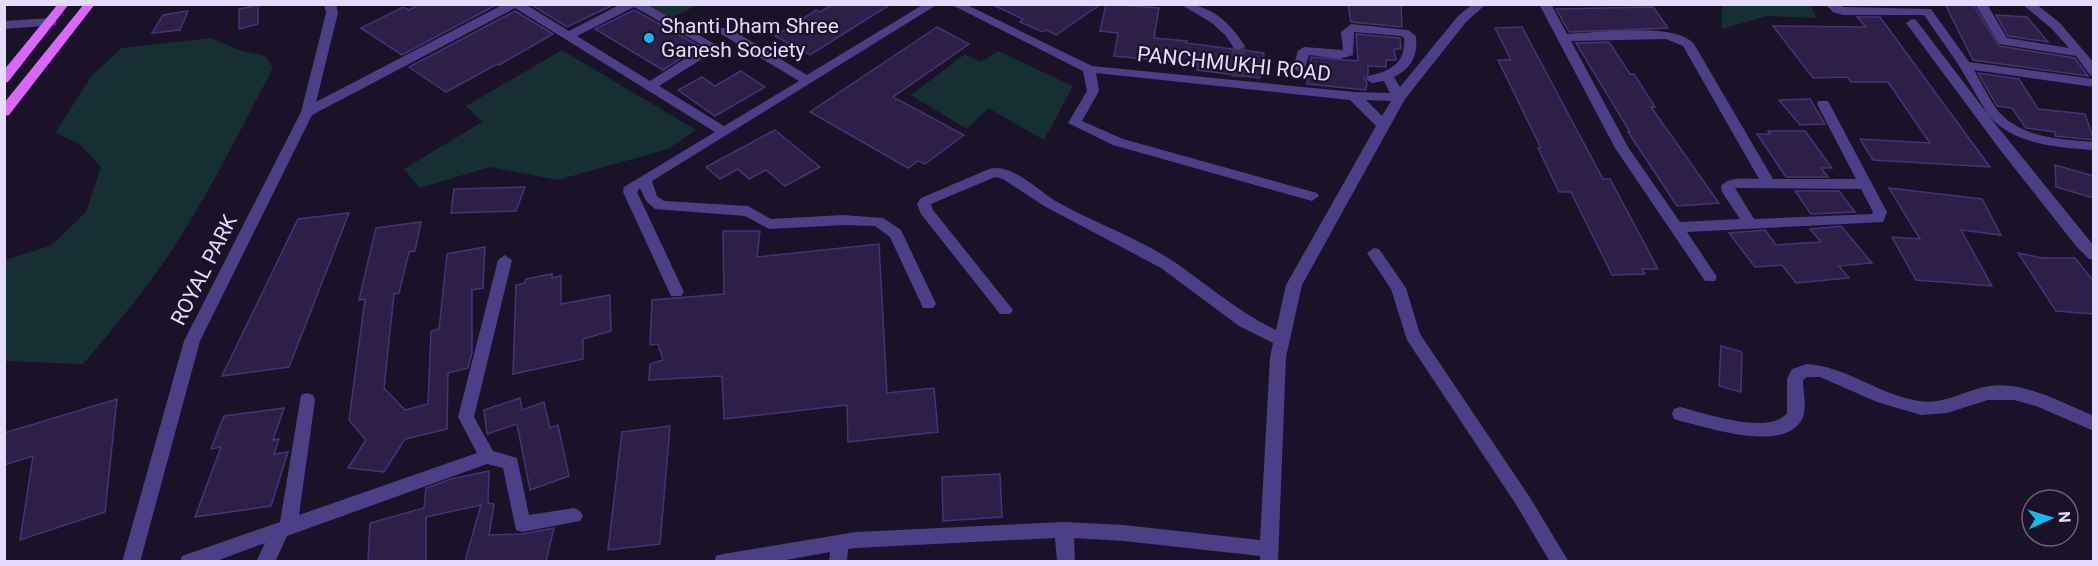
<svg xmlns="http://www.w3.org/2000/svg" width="2098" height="566" font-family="Roboto,sans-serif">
  <rect width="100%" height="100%" fill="#191229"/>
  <g fill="#152f33">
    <polygon points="646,5 697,5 670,19"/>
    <polygon points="1722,5 1810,5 1817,18 1767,16 1722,29"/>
    <path d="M211 38 242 51 265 56 273 68C242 127 212 188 176 244 149 285 115 327 83 364L5 361V260L52 245 86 212 101 167 78 143 55 133 92 75 122 48Z"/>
    <polygon points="562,50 696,130 668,149 558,180 490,167 420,188 404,169 482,122 466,106"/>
    <polygon points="998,51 1073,86 1044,140 988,108 967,129 911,95 965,54 981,62"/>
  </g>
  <g fill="#2e1f49" stroke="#493274" stroke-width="1.5">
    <polygon points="420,4 498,4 402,55 361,28 403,7 409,10"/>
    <polygon points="530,4 615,4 567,27"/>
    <polygon points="833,4 891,4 810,55 775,36 816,10 820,12"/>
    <polygon points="991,4 1101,4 1056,35 1046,30 1043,32 1020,22 1023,19"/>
    <polygon points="1106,4 1159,8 1154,38 1187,41 1186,43 1232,49 1238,52 1243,50 1264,53 1260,78 1197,70 1198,64 1114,56 1118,33 1100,31"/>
    <polygon points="1348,4 1401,4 1402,27 1351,22"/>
    <polygon points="1945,4 1973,4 1999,46 2075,58 2088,76 1973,60"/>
    <polygon points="258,5 258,24 239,29 239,9"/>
    <polygon points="1653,7 1668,28 1569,32 1556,9"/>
    <polygon points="634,10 700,46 663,70 595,29"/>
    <polygon points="188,11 180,30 152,33 163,15"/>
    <polygon points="515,11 553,34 499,65 497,64 446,92 409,67"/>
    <polygon points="1996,15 2027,17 2048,42 2008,36"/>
    <polygon points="1857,17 1880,17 1990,167 1873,160 1860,139 1930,143 1888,82 1851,82 1847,77 1813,78 1773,26 1866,27"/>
    <polygon points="937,27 969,44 893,97 964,135 925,164 918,161 908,168 810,112"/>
    <polygon points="1522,27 1603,179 1610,179 1658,269 1642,269 1645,274 1612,275 1571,192 1559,192 1538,148 1541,148 1498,60 1511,60 1495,28"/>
    <polygon points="1356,34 1400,38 1401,49 1394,49 1396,60 1386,60 1386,67 1368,66 1368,74 1364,79 1367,82 1366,90 1307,84 1311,57 1358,61"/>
    <polygon points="1609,42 1630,74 1634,74 1655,107 1651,107 1719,203 1677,206 1628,132 1630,132 1576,43"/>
    <polygon points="741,71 765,87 715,116 678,90 702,77 715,86"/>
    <polygon points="1978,73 2019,79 2038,109 2085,114 2094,140 2055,136 2055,132 2026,128 2012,108 1997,106"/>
    <polygon points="1810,99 1825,124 1800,125 1779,100"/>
    <polygon points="775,130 820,167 785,186 766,170 749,179 738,169 720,179 706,167"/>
    <polygon points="1768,131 1805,131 1832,168 1821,168 1828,177 1786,177 1757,134 1770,134"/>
    <polygon points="2055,165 2094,176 2094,198 2056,187"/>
    <polygon points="525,187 516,211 451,213 454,189"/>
    <polygon points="1889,188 1982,199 2001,235 1961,230 1992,286 1916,280 1892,237 1920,239"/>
    <polygon points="1795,191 1839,191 1855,212 1811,214"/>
    <polygon points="349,213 289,367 222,376 298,219"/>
    <polygon points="421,222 415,251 409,252 399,293 394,294 384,388 405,410 428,404 431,331 439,329 447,254 485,247 483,288 472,290 472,353 468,368 448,373 447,429 405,439 384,472 348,468 366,440 349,420 365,299 359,300 376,228"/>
    <polygon points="1841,226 1872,263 1839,266 1849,278 1796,283 1782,265 1755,267 1729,233 1765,230 1776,245 1821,242 1810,229"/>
    <polygon points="723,231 760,231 757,257 879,244 887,393 934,388 938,432 848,442 847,405 724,419 722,376 649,380 650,364 663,360 658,344 650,345 652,300 724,294"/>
    <polygon points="2018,253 2042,258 2075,258 2094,282 2094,314 2056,311"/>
    <polygon points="552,274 552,278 561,276 561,304 610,295 611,331 583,339 583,359 513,374 516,285 525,283 526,279"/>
    <polygon points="1721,346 1742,352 1741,392 1719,386"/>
    <polygon points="520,398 522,410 544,402 550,428 558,425 569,476 530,490 517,424 487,434 484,410"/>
    <polygon points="117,399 105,512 20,540 33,456 4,465 4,433"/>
    <polygon points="284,408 273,440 279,439 274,454 288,452 271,506 195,517 221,447 211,449 224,416"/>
    <polygon points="670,426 660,544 608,550 622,432"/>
    <polygon points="489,471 488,503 494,504 489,535 522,534 554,528 546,561 465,561 481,505 426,517 426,561 368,561 370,523 424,508 426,488 451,479"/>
    <polygon points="1000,474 1002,517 943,521 942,477"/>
  </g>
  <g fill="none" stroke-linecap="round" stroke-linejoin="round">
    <polyline stroke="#383049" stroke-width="13" stroke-dasharray="13 7" stroke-linecap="butt" points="1237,77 1239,46"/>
    <g fill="#4d3f86" fill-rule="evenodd">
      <path d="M324 4H336L338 13 316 102 504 4H525L569 31 621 4H646L716 45 713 52 659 86 724 126 799 81 721 34V28H729L807 75 924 4H938L652 181 657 196 664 201 748 206 771 219 843 215 883 218 901 230 936 304 933 308H923L890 237 875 226 843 225 769 229 745 216 655 209 646 201 640 188 637 192 684 292 681 296H671L623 192 624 187 715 132 515 8 312 115 200 341 140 562H122L184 341 301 112 326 13ZM634 7 704 46 703 47 650 81 577 36Z"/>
      <path d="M950 4H965L1092 66 1354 92 1390 93 1384 81 1372 83 1366 79 1368 76C1390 71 1406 64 1404 38L1401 36 1354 32 1353 55 1340 59 1309 55 1305 68 1299 72 1293 68 1298 51 1304 47 1343 50 1341 32 1351 24 1408 30 1416 36C1418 55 1412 68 1394 77L1400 87 1458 16 1473 4H1486L1466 22 1405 99 1302 285 1286 357 1278 562H1260V556L1124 541 1074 538 1075 562H1057L1055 538 856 548 848 549 847 562H829L830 552 775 562H714L716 556 723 554 856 532 1064 522 1124 525 1260 540 1270 357 1273 343 1239 326 1161 268 1044 206 1003 179 995 177 931 204 933 210 1013 310 1010 314H1000L921 214 917 204 921 198 989 169C1012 163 1036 189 1054 200 1092 222 1136 237 1173 261 1208 285 1238 312 1276 330L1286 285 1376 126 1350 100 1096 73 1099 91 1082 121 1123 139 1317 193 1319 196 1312 201 1113 145 1068 123 1087 91 1083 71ZM1366 100 1391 101 1382 116Z"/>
      <path d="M1180 4C1210 4 1229 21 1245 46L1239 50 1235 49 1225 35 1212 23Z"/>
      <path d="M1539 4H1551L1567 34C1596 33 1676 22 1694 44L1773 179H1856L1817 104 1818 101H1828L1887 212 1883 222 1687 232 1717 277 1715 281H1705L1615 148ZM1666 39 1683 46 1759 179C1747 179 1730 176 1721 186L1722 192 1740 219 1680 222 1628 147 1571 41ZM1735 188 1861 189 1873 212 1872 214 1754 219Z"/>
      <path d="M1825 4H1838L1843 7 1931 9 1969 62 2094 79V87L1974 70C1981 82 1987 95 1995 107 2018 138 2058 139 2094 142V150C2056 147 2014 145 1988 115L2094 246V260L2089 259 2076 246 2001 151 1906 23 1912 19 1916 20 1987 113 1958 64 1924 15H1843L1833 12Z"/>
      <polygon points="1975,4 1987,4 2007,38 2069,48 2051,28 2022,4 2036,4 2060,23 2094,63 2094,76 2090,75 2076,56 1999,44"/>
      <polygon points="52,18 56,19 56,25 4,29 4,21"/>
      <polygon points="1374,248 1379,249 1406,288 1420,334 1529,496 1569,562 1550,562 1517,506 1407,340 1391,289 1367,253"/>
      <polygon points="505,255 512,260 474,417 493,451 517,458 529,515 574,508 580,511 583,516 580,521 522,532 516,530 503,468 487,464 287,536 275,562 256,562 265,543 214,562 180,562 182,556 280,522 301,395 307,393 313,395 315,400 299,515 477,453 458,417 498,260"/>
      <path d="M1807 364C1846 366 1879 395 1919 401 1944 405 1965 390 1989 386 2025 381 2062 403 2094 416V431L2036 406 2014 400H1988L1947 413 1921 415 1877 402 1820 377H1807L1803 380C1803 392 1807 405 1803 417 1787 455 1708 427 1680 421L1674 419 1672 414 1674 409 1680 407C1704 413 1769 436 1787 413V379L1792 369Z"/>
    </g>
    <g fill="#d968f8" fill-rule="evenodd">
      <polygon points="58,4 69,4 8,82 4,83 4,70"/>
      <polygon points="84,4 95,4 9,115 4,116 4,103"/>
    </g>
  </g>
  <circle fill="#11baf4" stroke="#191229" stroke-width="2" cx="649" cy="38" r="6"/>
  <g text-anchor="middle" stroke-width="4.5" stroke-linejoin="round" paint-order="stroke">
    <g font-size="21" fill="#e5dcfd" stroke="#191229" text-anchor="start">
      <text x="661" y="33">Shanti Dham Shree<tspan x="661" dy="24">Ganesh Society</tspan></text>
    </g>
    <g font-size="21" fill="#e5dcfd" stroke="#191229">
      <text transform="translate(1234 64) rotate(6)" y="7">PANCHMUKHI ROAD</text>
      <text transform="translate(204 270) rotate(-63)" y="7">ROYAL PARK</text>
    </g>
  </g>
  <rect width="2098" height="566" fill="none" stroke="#e5dcfd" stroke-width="12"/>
  <g transform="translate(2050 518) rotate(86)"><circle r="28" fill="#191229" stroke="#6b637e" stroke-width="1.5"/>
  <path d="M0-4.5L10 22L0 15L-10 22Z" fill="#11baf4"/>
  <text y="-9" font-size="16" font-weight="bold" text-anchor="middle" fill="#e5dcfd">N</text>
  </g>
</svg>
